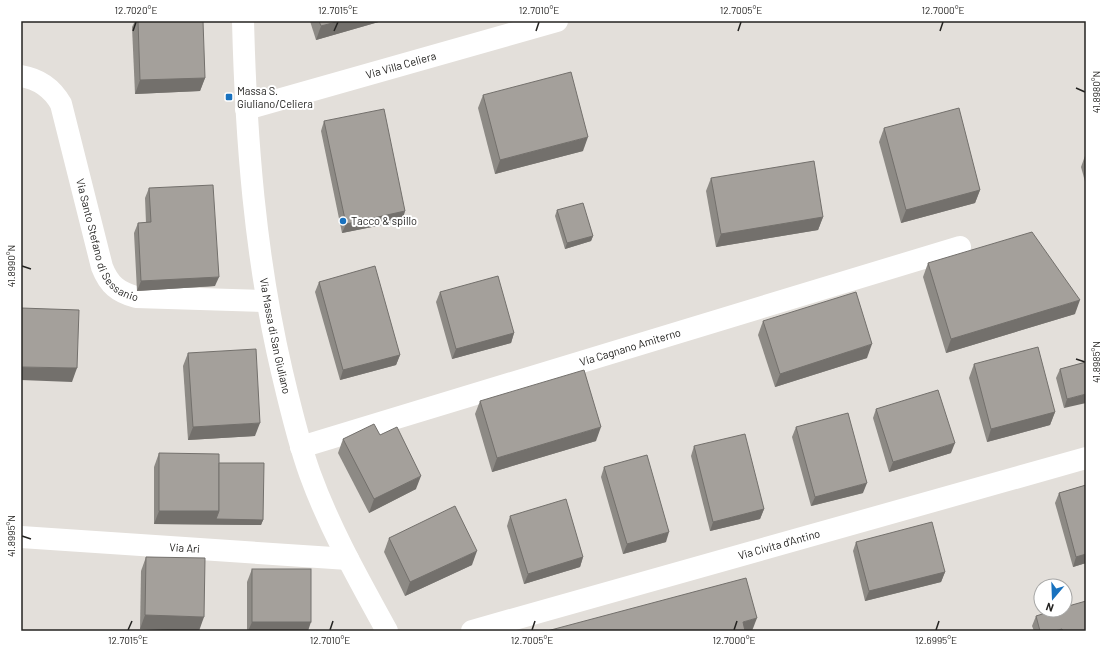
<svg xmlns="http://www.w3.org/2000/svg" width="1107" height="652" font-family="Barlow,sans-serif">
  <rect width="100%" height="100%" fill="#e3dfda"/>
  <g fill="none" stroke-linecap="round" stroke-linejoin="round">
    <g stroke="#fff" stroke-width="22">
      <path id="s1" d="M21 76C39 79 52 88 61 104L102 267C109 285 118 292 136 297L266 301"/>
      <path id="s2" d="M246 109 557 21"/>
      <path id="s3" d="M301 447 960 247"/>
      <path id="s4" d="M21 537 348 559"/>
      <path id="s5" d="M472 631 1086 458"/>
    </g>
    <path stroke="#fff" stroke-width="22" id="s6" d="M243 21C246 139 255 257 282 372 290 406 298 441 310 474 330 529 359 580 387 631"/>
  </g>
  <g fill="#8d8a85">
    <polygon points="135,21 138,21 205,78 200,91 135,94 132,27"/>
    <polygon points="310,21 382,21 316,40"/>
    <polygon points="483,95 583,151 495,174 478,108"/>
    <polygon points="324,121 405,211 402,221 342,233 321,131"/>
    <polygon points="884,128 980,190 975,203 901,223 879,142"/>
    <polygon points="1086,153 1086,185 1081,167"/>
    <polygon points="711,178 823,217 818,230 716,247 706,191"/>
    <polygon points="149,188 215,286 137,291 134,233 138,223 146,223 145,198"/>
    <polygon points="557,210 593,236 591,241 565,249 555,216"/>
    <polygon points="928,263 1075,314 946,353 923,277"/>
    <polygon points="319,282 400,355 396,365 340,380 315,292"/>
    <polygon points="440,292 514,333 511,343 452,359 436,302"/>
    <polygon points="763,321 867,358 775,387 758,335"/>
    <polygon points="188,353 255,436 188,440 183,366"/>
    <polygon points="1086,362 1064,408 1056,378 1060,369"/>
    <polygon points="974,364 1055,412 1050,425 987,442 969,378"/>
    <polygon points="480,401 596,441 492,472 475,414"/>
    <polygon points="876,409 951,453 889,472 873,418"/>
    <polygon points="796,427 863,493 811,506 792,437"/>
    <polygon points="380,435 416,489 369,513 338,453 343,439"/>
    <polygon points="694,446 764,509 760,519 710,531 691,456"/>
    <polygon points="159,453 219,463 263,520 261,525 154,524 154,467"/>
    <polygon points="604,467 666,542 623,554 601,477"/>
    <polygon points="1086,485 1086,563 1073,567 1055,503 1059,493"/>
    <polygon points="510,516 583,557 580,567 524,584 507,526"/>
    <polygon points="389,538 472,565 405,596 384,552"/>
    <polygon points="856,542 945,572 941,582 865,601 853,551"/>
    <polygon points="146,557 199,631 140,629 141,571"/>
    <polygon points="252,569 308,631 247,631 247,582"/>
    <polygon points="1036,616 1086,631 1034,631 1032,626"/>
  </g>
  <g fill="#73706c">
    <polygon points="340,21 382,21 316,40 321,26"/>
    <polygon points="205,78 200,91 135,94 140,80"/>
    <polygon points="588,137 583,151 495,174 500,160"/>
    <polygon points="980,190 975,203 901,223 906,210"/>
    <polygon points="405,211 402,221 342,233 346,224"/>
    <polygon points="823,217 818,230 716,247 721,234"/>
    <polygon points="593,236 591,241 565,249 567,243"/>
    <polygon points="219,277 215,286 137,291 141,281"/>
    <polygon points="1080,300 1075,314 946,353 951,339"/>
    <polygon points="514,333 511,343 452,359 456,349"/>
    <polygon points="872,344 867,358 775,387 780,374"/>
    <polygon points="400,355 396,365 340,380 343,370"/>
    <polygon points="21,367 77,368 72,382 21,380"/>
    <polygon points="1086,394 1086,403 1064,408 1067,399"/>
    <polygon points="1055,412 1050,425 987,442 991,429"/>
    <polygon points="260,423 255,436 188,440 193,427"/>
    <polygon points="601,427 596,441 492,472 497,458"/>
    <polygon points="955,443 951,453 889,472 893,462"/>
    <polygon points="421,476 416,489 369,513 374,499"/>
    <polygon points="867,483 863,493 811,506 815,497"/>
    <polygon points="764,509 760,519 710,531 713,522"/>
    <polygon points="159,511 219,511 263,520 261,525 154,524"/>
    <polygon points="669,532 666,542 623,554 627,544"/>
    <polygon points="477,551 472,565 405,596 410,582"/>
    <polygon points="1086,554 1086,563 1073,567 1076,557"/>
    <polygon points="583,557 580,567 524,584 528,574"/>
    <polygon points="945,572 941,582 865,601 869,591"/>
    <polygon points="145,615 204,617 199,631 140,629"/>
    <polygon points="757,618 752,631 739,631 743,622"/>
    <polygon points="252,622 311,622 308,631 248,631"/>
    <polygon points="1062,629 1061,631 1055,631"/>
  </g>
  <g fill="#a4a09b" stroke="#73706c">
    <polygon points="138,21 203,21 205,78 140,80"/>
    <polygon points="319,21 340,21 321,26"/>
    <polygon points="571,72 588,137 500,160 483,95"/>
    <polygon points="959,108 980,190 906,210 884,128"/>
    <polygon points="384,109 405,211 346,224 324,121"/>
    <polygon points="814,161 823,217 721,234 711,178"/>
    <polygon points="213,185 219,277 141,281 138,223 151,222 149,188"/>
    <polygon points="583,203 593,236 567,243 557,210"/>
    <polygon points="1032,232 1080,300 951,339 928,263"/>
    <polygon points="375,266 400,355 343,370 319,282"/>
    <polygon points="498,276 514,333 456,349 440,292"/>
    <polygon points="856,292 872,344 780,374 763,321"/>
    <polygon points="21,308 79,310 77,368 21,367"/>
    <polygon points="1038,347 1055,412 991,429 974,364"/>
    <polygon points="256,349 260,423 193,427 188,353"/>
    <polygon points="1086,362 1086,394 1067,399 1060,369"/>
    <polygon points="584,370 601,427 497,458 480,401"/>
    <polygon points="938,390 955,443 893,462 876,409"/>
    <polygon points="848,413 867,483 815,497 796,427"/>
    <polygon points="374,424 380,435 397,427 421,476 374,499 343,439"/>
    <polygon points="745,434 764,509 713,522 694,446"/>
    <polygon points="159,453 219,454 219,511 159,511"/>
    <polygon points="647,455 669,532 627,544 604,467"/>
    <polygon points="219,463 264,463 263,520 216,519 219,511"/>
    <polygon points="1086,485 1086,554 1076,557 1059,493"/>
    <polygon points="566,499 583,557 528,574 510,516"/>
    <polygon points="455,506 477,551 410,582 389,538"/>
    <polygon points="932,522 945,572 869,591 856,542"/>
    <polygon points="146,557 205,558 204,617 145,615"/>
    <rect x="252" y="569" width="59" height="53"/>
    <polygon points="746,578 757,618 743,622 745,631 547,631"/>
    <polygon points="1086,601 1086,631 1063,631 1062,629 1055,631 1040,631 1036,616 1055,610 1065,610 1065,607"/>
  </g>
  <path fill="none" stroke="#242321" stroke-width="1.5" d="M133 31 136 22M334 31 338 22M536 31 539 22M738 31 741 22M940 31 943 22M1076 88 1085 92M22 266 31 269M1076 359 1085 362M22 536 31 539M128 630 132 621M330 630 333 621M532 630 535 621M734 630 737 621M936 630 939 621"/>
  <g fill="#1972bf" stroke="#fff" stroke-width="1.5">
    <rect x="225" y="93" width="8" height="8" rx="2"/>
    <circle cx="343" cy="221" r="4"/>
  </g>
  <g text-anchor="middle" stroke-width="4" stroke-linejoin="round" paint-order="stroke">
    <g font-size="11" fill="#242321" stroke="#fff">
      <text dy="4" stroke="none"><textPath href="#s2" startOffset="161">Via Villa Celiera</textPath></text>
      <text dy="4" stroke="none"><textPath href="#s1" startOffset="198">Via Santo Stefano di Sessanio</textPath></text>
      <text dy="4" stroke="none"><textPath href="#s6" startOffset="317">Via Massa di San Giuliano</textPath></text>
      <text dy="4" stroke="none"><textPath href="#s3" startOffset="344">Via Cagnano Amiterno</textPath></text>
      <text dy="4" stroke="none"><textPath href="#s5" startOffset="319">Via Civita d'Antino</textPath></text>
      <text dy="4" stroke="none"><textPath href="#s4" startOffset="164">Via Ari</textPath></text>
    </g>
    <g font-size="11" fill="#242321" stroke="#fff" text-anchor="start">
      <text x="237" y="95">Massa S.<tspan x="237" dy="13">Giuliano/Celiera</tspan></text>
      <text x="351" y="225">Tacco &amp; spillo</text>
    </g>
  </g>
  <rect width="1107" height="652" fill="none" stroke="#ffffff" stroke-width="44"/>
  <g transform="translate(1053 598) rotate(199)"><circle r="19" fill="#ffffff" stroke="#a7a7a6"/>
  <path d="M0-3L7 15L0 10L-7 15Z" fill="#1972bf"/>
  <text y="-6" font-size="11" font-weight="bold" text-anchor="middle" fill="#242321">N</text>
  </g>
  <rect x="22" y="22" width="1063" height="608" fill="none" stroke="#242321" stroke-width="1.5"/>
  <g font-size="10" text-anchor="middle" fill="#242321">
    <text x="136" y="14">12.7020°E</text>
    <text x="338" y="14">12.7015°E</text>
    <text x="539" y="14">12.7010°E</text>
    <text x="741" y="14">12.7005°E</text>
    <text x="943" y="14">12.7000°E</text>
    <text transform="translate(1096 92) rotate(-90)" y="4">41.8980°N</text>
    <text transform="translate(11 266) rotate(-90)" y="4">41.8990°N</text>
    <text transform="translate(1096 362) rotate(-90)" y="4">41.8985°N</text>
    <text transform="translate(11 536) rotate(-90)" y="4">41.8995°N</text>
    <text x="128" y="644">12.7015°E</text>
    <text x="330" y="644">12.7010°E</text>
    <text x="532" y="644">12.7005°E</text>
    <text x="734" y="644">12.7000°E</text>
    <text x="936" y="644">12.6995°E</text>
  </g>
</svg>
